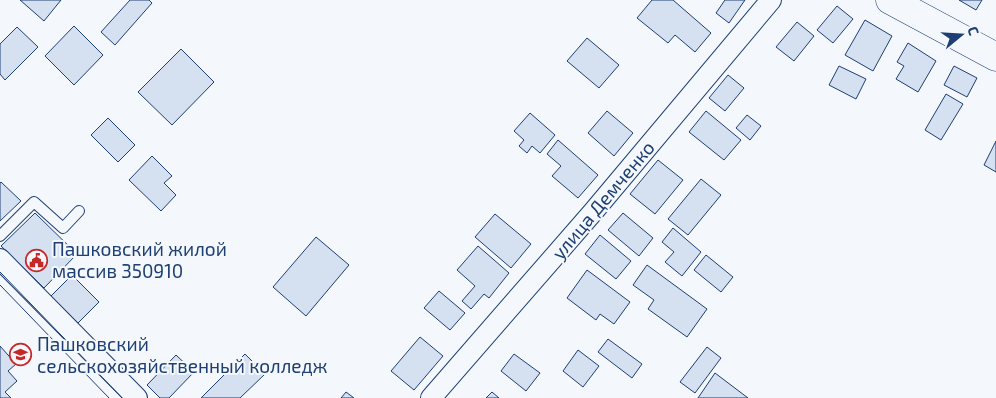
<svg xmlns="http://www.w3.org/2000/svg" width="996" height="398" font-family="'Exo 2',sans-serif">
  <rect width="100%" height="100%" fill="#f4f7fb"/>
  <g fill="#d5e0f0" stroke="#1d3f73">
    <polygon points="20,0 61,0 44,21"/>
    <polygon points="130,0 149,0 152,3 115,45 101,32"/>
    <polygon points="652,0 673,0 711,33 695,52 675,35 668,43 637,18"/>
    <polygon points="725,0 745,0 729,23 716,13"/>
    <polygon points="959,0 982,0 976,10"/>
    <polygon points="837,6 853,19 833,43 817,30"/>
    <polygon points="865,20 892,36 873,71 845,55"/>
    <polygon points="797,22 814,36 794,61 776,47"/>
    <polygon points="74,26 103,55 74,85 45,56"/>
    <polygon points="17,27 38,47 5,80 0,74 0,44"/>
    <polygon points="587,38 619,65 599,88 567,61"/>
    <polygon points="908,43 936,61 918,92 896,79 904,66 897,62"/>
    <polygon points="181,49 214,82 172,125 138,92"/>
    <polygon points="839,66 866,79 856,99 829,85"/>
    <polygon points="954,66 977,78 967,97 944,85"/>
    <polygon points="728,75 744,88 725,111 709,98"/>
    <polygon points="946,94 963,104 941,140 925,130"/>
    <polygon points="607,111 633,133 614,156 588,133"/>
    <polygon points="706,111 741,140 724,160 689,132"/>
    <polygon points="530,113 555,135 540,153 532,146 527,153 519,146 524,140 514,131"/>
    <polygon points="747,115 761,126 750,140 736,128"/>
    <polygon points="108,118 135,145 118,162 91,135"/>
    <polygon points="558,140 598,175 578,198 552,176 561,166 547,154"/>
    <polygon points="996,141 996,172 984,165"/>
    <polygon points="152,156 172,176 164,183 176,195 161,211 129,180"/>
    <polygon points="658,160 683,180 655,214 630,194"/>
    <polygon points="701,179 721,195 688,235 668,219"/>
    <polygon points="1,182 21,201 0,221 0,183"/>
    <polygon points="35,213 77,254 44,288 1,246"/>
    <polygon points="623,213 653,238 639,256 608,230"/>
    <polygon points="495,214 531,244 511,268 475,237"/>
    <polygon points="673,228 701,252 682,276 665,262 674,252 662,242"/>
    <polygon points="600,235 631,261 616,279 585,254"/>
    <polygon points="316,237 349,265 306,316 273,287"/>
    <polygon points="478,246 509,273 489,298 484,294 471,309 462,301 475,286 457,270"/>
    <polygon points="706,255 733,277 721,292 694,270"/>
    <polygon points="647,265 707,309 687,337 648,309 654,300 633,285"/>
    <polygon points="587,270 630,302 614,324 600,314 596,320 567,298"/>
    <polygon points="72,275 99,302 78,323 51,296"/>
    <polygon points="439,291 465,313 450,330 424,308"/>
    <polygon points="420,337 443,356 414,390 391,371"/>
    <polygon points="608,339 642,364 632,378 598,352"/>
    <polygon points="0,346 16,364 8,371 17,381 5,392 11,398 0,398"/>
    <polygon points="707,347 721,358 695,393 680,382"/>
    <polygon points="578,350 599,366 583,387 563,371"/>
    <polygon points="245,354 265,374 240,398 201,398"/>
    <polygon points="514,354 540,373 526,391 501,371"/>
    <polygon points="176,355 194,372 169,398 160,398 147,385"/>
    <polygon points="715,373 748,398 698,398"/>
    <polygon points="346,392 354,398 341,398"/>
    <polygon points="492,392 499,398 486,398"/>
  </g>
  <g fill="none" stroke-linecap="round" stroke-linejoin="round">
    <defs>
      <polyline id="lane" points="0,236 34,202 63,228 79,211"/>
      <g id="street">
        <polyline points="0,259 137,398"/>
        <polyline points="431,398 593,212 771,0"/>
      </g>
      <polyline id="secondary" points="890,0 996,57"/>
    </defs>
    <use href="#lane" stroke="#1d3f73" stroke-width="12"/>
    <use href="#street" stroke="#1d3f73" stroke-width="22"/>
    <use href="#secondary" stroke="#1d3f73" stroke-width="29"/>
    <use href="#lane" stroke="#f4f7fb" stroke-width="10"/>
    <use href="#street" stroke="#f4f7fb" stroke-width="20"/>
    <use href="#secondary" stroke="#f4f7fb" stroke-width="28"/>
    <g stroke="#1d3f73" stroke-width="1">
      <polyline points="0,272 122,398"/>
      <polyline points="0,285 109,398"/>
    </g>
  </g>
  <defs>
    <symbol id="civic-ring" viewBox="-11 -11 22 22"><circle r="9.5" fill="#f4f7fb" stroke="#c62828" stroke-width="1.5"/><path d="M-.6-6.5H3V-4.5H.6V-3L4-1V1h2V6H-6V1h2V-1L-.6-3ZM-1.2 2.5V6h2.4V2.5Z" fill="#c62828"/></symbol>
    <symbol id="university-ring" viewBox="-11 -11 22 22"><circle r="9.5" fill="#f4f7fb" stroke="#c62828" stroke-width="1.5"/><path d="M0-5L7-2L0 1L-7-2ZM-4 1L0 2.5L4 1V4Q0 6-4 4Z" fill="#c62828"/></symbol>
  </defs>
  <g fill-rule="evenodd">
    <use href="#civic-ring" x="24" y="248" width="25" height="25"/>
    <use href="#university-ring" x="8" y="342" width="25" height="25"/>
  </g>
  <g text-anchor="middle" stroke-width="4" stroke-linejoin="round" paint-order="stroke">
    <g font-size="19" fill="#1d3f73" stroke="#f4f7fb">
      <text transform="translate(603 200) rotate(-50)" y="7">улица Демченко</text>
    </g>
    <g font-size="19" fill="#1d3f73" stroke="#f4f7fb" text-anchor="start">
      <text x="52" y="256">Пашковский жилой<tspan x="52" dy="22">массив 350910</tspan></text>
      <text x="37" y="351">Пашковский<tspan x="37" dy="22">сельскохозяйственный колледж</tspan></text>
    </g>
  </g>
  <g transform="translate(961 35) rotate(72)" stroke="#f4f7fb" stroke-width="4" paint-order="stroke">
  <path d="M0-4L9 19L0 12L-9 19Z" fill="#1d3f73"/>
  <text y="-8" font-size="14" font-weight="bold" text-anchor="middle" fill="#1d3f73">С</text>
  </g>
</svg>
